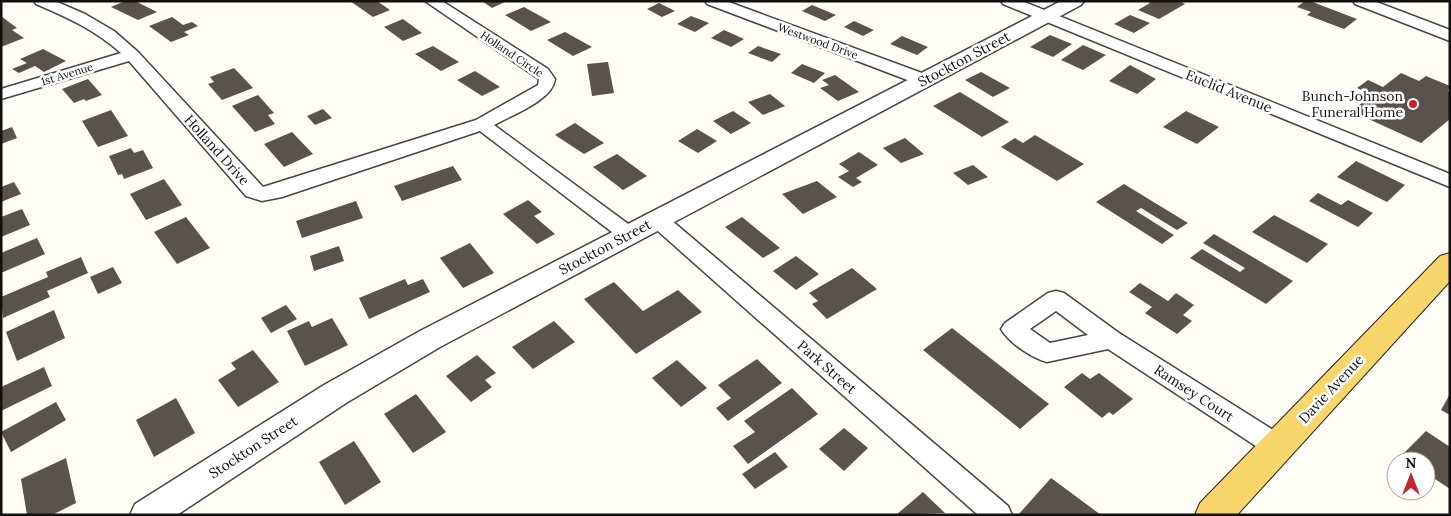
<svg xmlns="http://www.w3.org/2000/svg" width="1451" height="516" font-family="Lora,serif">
  <rect width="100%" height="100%" fill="#fffdf5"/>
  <g fill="#5a524d">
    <polygon points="125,1 135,1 157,12 138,20 111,7"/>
    <polygon points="350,1 377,1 390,10 373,17"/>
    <polygon points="482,1 507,1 492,8"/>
    <polygon points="1146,1 1179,1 1185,4 1159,19 1138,10 1150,3"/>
    <polygon points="1305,1 1310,1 1357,19 1344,29 1307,15 1311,12 1297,7"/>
    <polygon points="659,3 675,11 662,17 647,9"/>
    <polygon points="812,5 836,15 825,21 802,11"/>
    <polygon points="524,7 551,22 531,31 505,15"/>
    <polygon points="1130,15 1150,23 1134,33 1114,24"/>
    <polygon points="1,16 17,28 12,30 24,38 1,47"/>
    <polygon points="691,16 709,23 695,32 677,24"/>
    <polygon points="172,17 183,25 192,22 198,26 184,32 189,35 171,42 149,26"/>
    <polygon points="403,19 422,33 403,41 384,27"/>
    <polygon points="854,21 874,30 863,36 844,27"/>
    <polygon points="724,30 744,39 731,47 711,38"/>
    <polygon points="565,32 592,47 573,56 547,40"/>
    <polygon points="1050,35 1072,44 1053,57 1030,47"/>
    <polygon points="902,36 928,47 917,55 890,44"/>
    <polygon points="1083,45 1106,55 1083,70 1061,60"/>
    <polygon points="433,46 459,62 441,71 415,54"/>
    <polygon points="758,46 781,54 772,62 748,53"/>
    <polygon points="43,49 66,61 44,72 35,66 19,73 12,69 27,63 20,59"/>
    <polygon points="608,62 614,93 592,96 587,64"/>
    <polygon points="802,64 825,73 814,83 791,73"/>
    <polygon points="1130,65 1156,79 1137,94 1109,81"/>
    <polygon points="234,68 253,88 222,100 208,84 214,82 210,77"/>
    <polygon points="475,71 500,87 482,96 457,80"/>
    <polygon points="981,72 1010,88 993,97 965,80"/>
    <polygon points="1401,73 1419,81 1426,76 1450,86 1448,91 1450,92 1450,119 1421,143 1351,111 1372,95 1357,88 1368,80 1383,87"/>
    <polygon points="835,75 859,92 838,101 820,88 829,85 822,80"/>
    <polygon points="88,79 102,95 86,101 84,99 74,103 62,89"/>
    <polygon points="960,92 1009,122 982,137 933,106"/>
    <polygon points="770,94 785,106 763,115 748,102"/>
    <polygon points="258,95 274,113 268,115 275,124 255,132 232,106"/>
    <polygon points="323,109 332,118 315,125 307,116"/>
    <polygon points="111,110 128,136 98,147 82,121"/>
    <polygon points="733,111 751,123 731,134 713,121"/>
    <polygon points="1186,111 1219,127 1197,144 1163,127"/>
    <polygon points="575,123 604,143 584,154 555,135"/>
    <polygon points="12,127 17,138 1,144 1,131"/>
    <polygon points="697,129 717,141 698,153 678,141"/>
    <polygon points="292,132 313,154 284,167 264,144"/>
    <polygon points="1035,135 1084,164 1057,181 1001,147 1015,138 1023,143"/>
    <polygon points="905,138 924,154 901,163 883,148"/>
    <polygon points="131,148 134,153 143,150 153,168 124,179 122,174 118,175 109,156"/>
    <polygon points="859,152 878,165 856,178 862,182 853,187 838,177 849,171 839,164"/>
    <polygon points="617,154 647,176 623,190 593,167"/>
    <polygon points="1356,161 1405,185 1387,202 1337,177"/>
    <polygon points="973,165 988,177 968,185 953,173"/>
    <polygon points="453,166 462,180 402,201 394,186"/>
    <polygon points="164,179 182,205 146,220 130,194"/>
    <polygon points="817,181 837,197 803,214 782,194"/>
    <polygon points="14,182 21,194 1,202 1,187"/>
    <polygon points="1124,184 1188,223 1177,230 1141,208 1136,211 1174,235 1162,244 1096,202"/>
    <polygon points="1318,193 1341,205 1348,200 1373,213 1358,227 1309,201"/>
    <polygon points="528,200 542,212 534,216 555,234 537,244 503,214"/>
    <polygon points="356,201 363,218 302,238 296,221"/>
    <polygon points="22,209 30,225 1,237 1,217"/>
    <polygon points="1274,215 1328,244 1307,263 1252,232"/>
    <polygon points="186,217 210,248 177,264 154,232"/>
    <polygon points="742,217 780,248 763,258 725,227"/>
    <polygon points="1214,234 1293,281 1266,304 1190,258 1202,249 1240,272 1245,268 1203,243"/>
    <polygon points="37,238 45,254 1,273 1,253"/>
    <polygon points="470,243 494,273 463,288 440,258"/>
    <polygon points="339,246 344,261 314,271 310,256"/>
    <polygon points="796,256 819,274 796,290 773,271"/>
    <polygon points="81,257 88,273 47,291 50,297 3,318 1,297 48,277 46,272"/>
    <polygon points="113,267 122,283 98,294 90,277"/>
    <polygon points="852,268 877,289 827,319 812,304 818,301 809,293"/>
    <polygon points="405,279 408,285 423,279 430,292 369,319 359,298"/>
    <polygon points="614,282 643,311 678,290 702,312 636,354 584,299"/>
    <polygon points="1140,283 1168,301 1176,293 1194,305 1183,315 1192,321 1177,334 1145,313 1152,307 1129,292"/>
    <polygon points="286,305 297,319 271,333 261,318"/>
    <polygon points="54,310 65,338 17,361 6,332"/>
    <polygon points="332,318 348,345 305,366 287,331 309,321 312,327"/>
    <polygon points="554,321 575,342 533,369 512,347"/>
    <polygon points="952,328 1049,404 1020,429 923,350"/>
    <polygon points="253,350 279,382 238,407 218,380 236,369 231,363"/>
    <polygon points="477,355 496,373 485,380 492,387 471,402 446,376"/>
    <polygon points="757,359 782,383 728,421 716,408 731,398 718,385"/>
    <polygon points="677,360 707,388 681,407 652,378"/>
    <polygon points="44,367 52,386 1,411 1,387"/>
    <polygon points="1082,373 1090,379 1099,373 1133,399 1113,415 1109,412 1102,418 1064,387"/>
    <polygon points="792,388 818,414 748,464 733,446 755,432 744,421"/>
    <polygon points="416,394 446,432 413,453 384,414"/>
    <polygon points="1450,394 1450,415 1441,410"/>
    <polygon points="176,398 195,433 154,457 136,420"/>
    <polygon points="56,402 66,420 11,452 1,432"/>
    <polygon points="844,428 868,448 844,471 819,449"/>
    <polygon points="1426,431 1450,447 1450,489 1426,473 1426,461 1416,461 1404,453"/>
    <polygon points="354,441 381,482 345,505 319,462"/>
    <polygon points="775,452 788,467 755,489 742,474"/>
    <polygon points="66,458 76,503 52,515 27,515 21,479"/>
    <polygon points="1051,478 1101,515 1018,515"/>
    <polygon points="923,492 945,513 896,515"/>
  </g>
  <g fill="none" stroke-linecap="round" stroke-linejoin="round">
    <defs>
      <g id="minor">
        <path d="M34 1H55L85 14 114 31 138 52 263 187 476 120 538 85 539 79 536 77 425 1H442L548 69 555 79C553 100 512 115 494 125L635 229 638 234 635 239 628 241 621 239 480 131 282 197 262 201 246 196 129 61 1 99V89L121 53C95 30 67 17 36 4Z"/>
        <polygon points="705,1 726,1 930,76 932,80 930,84 918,84 707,4"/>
        <polygon points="1001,1 1022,1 1450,174 1450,187 1003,4"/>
        <polygon points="1353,1 1374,1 1450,30 1450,41 1355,4"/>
        <polygon points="657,212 664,214 1008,506 1012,515 978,515 650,224 647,219 650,214"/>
        <path d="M1056 291 1064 293 1119 333 1286 438 1290 446 1286 454 1277 457 1268 454 1108 349 1047 362C1032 358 1009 343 1001 329L1005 323 1048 293ZM1056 311 1088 335 1050 343 1030 329Z"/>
      </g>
      <polygon id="tertiary" points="1061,1 1084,1 1081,5 440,347 346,403 177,515 130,515 135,504 324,385 420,331"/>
      <polygon id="primary" points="1450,253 1450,281 1237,515 1195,515 1200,503 1440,256"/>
    </defs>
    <use href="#minor" stroke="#444" stroke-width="3"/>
    <use href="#tertiary" stroke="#444" stroke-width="3"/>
    <use href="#primary" stroke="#222" stroke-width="2"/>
    <use href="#minor" fill="#fff" fill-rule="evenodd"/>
    <use href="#tertiary" fill="#fff" fill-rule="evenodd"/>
    <use href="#primary" fill="#f9d66b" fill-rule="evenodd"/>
  </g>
  <circle fill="#c4262e" stroke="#fff" stroke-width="2" cx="1413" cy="104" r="5"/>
  <g text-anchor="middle" stroke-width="5" stroke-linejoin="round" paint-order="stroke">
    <g font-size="11" fill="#111" stroke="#fff">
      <text transform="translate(818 41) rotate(20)" y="4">Westwood Drive</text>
      <text transform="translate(512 54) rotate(34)" y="4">Holland Circle</text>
      <text transform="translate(67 74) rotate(-17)" y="4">1st Avenue</text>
    </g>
    <g font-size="14" fill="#111" stroke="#fff">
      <text transform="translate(964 59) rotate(-28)" y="5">Stockton Street</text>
      <text transform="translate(1229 91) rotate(22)" y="5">Euclid Avenue</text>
      <text transform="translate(217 150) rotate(48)" y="5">Holland Drive</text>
      <text transform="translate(605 247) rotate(-28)" y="5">Stockton Street</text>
      <text transform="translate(827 367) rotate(41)" y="5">Park Street</text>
      <text transform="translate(1331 389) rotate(-47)" y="5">Davie Avenue</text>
      <text transform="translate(1194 393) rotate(33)" y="5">Ramsey Court</text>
      <text transform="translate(253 447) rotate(-33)" y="5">Stockton Street</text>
    </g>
    <g font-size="14" fill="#111" stroke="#fff" text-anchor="end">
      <text x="1403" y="101">Bunch-Johnson<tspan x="1403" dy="16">Funeral Home</tspan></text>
    </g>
  </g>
  <rect width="1451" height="516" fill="none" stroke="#111111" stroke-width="5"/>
  <g transform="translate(1411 476)"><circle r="24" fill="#ffffff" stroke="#a0a0a0"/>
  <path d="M0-4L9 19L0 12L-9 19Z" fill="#c4262e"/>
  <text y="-8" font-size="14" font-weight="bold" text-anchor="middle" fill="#111111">N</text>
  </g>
</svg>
